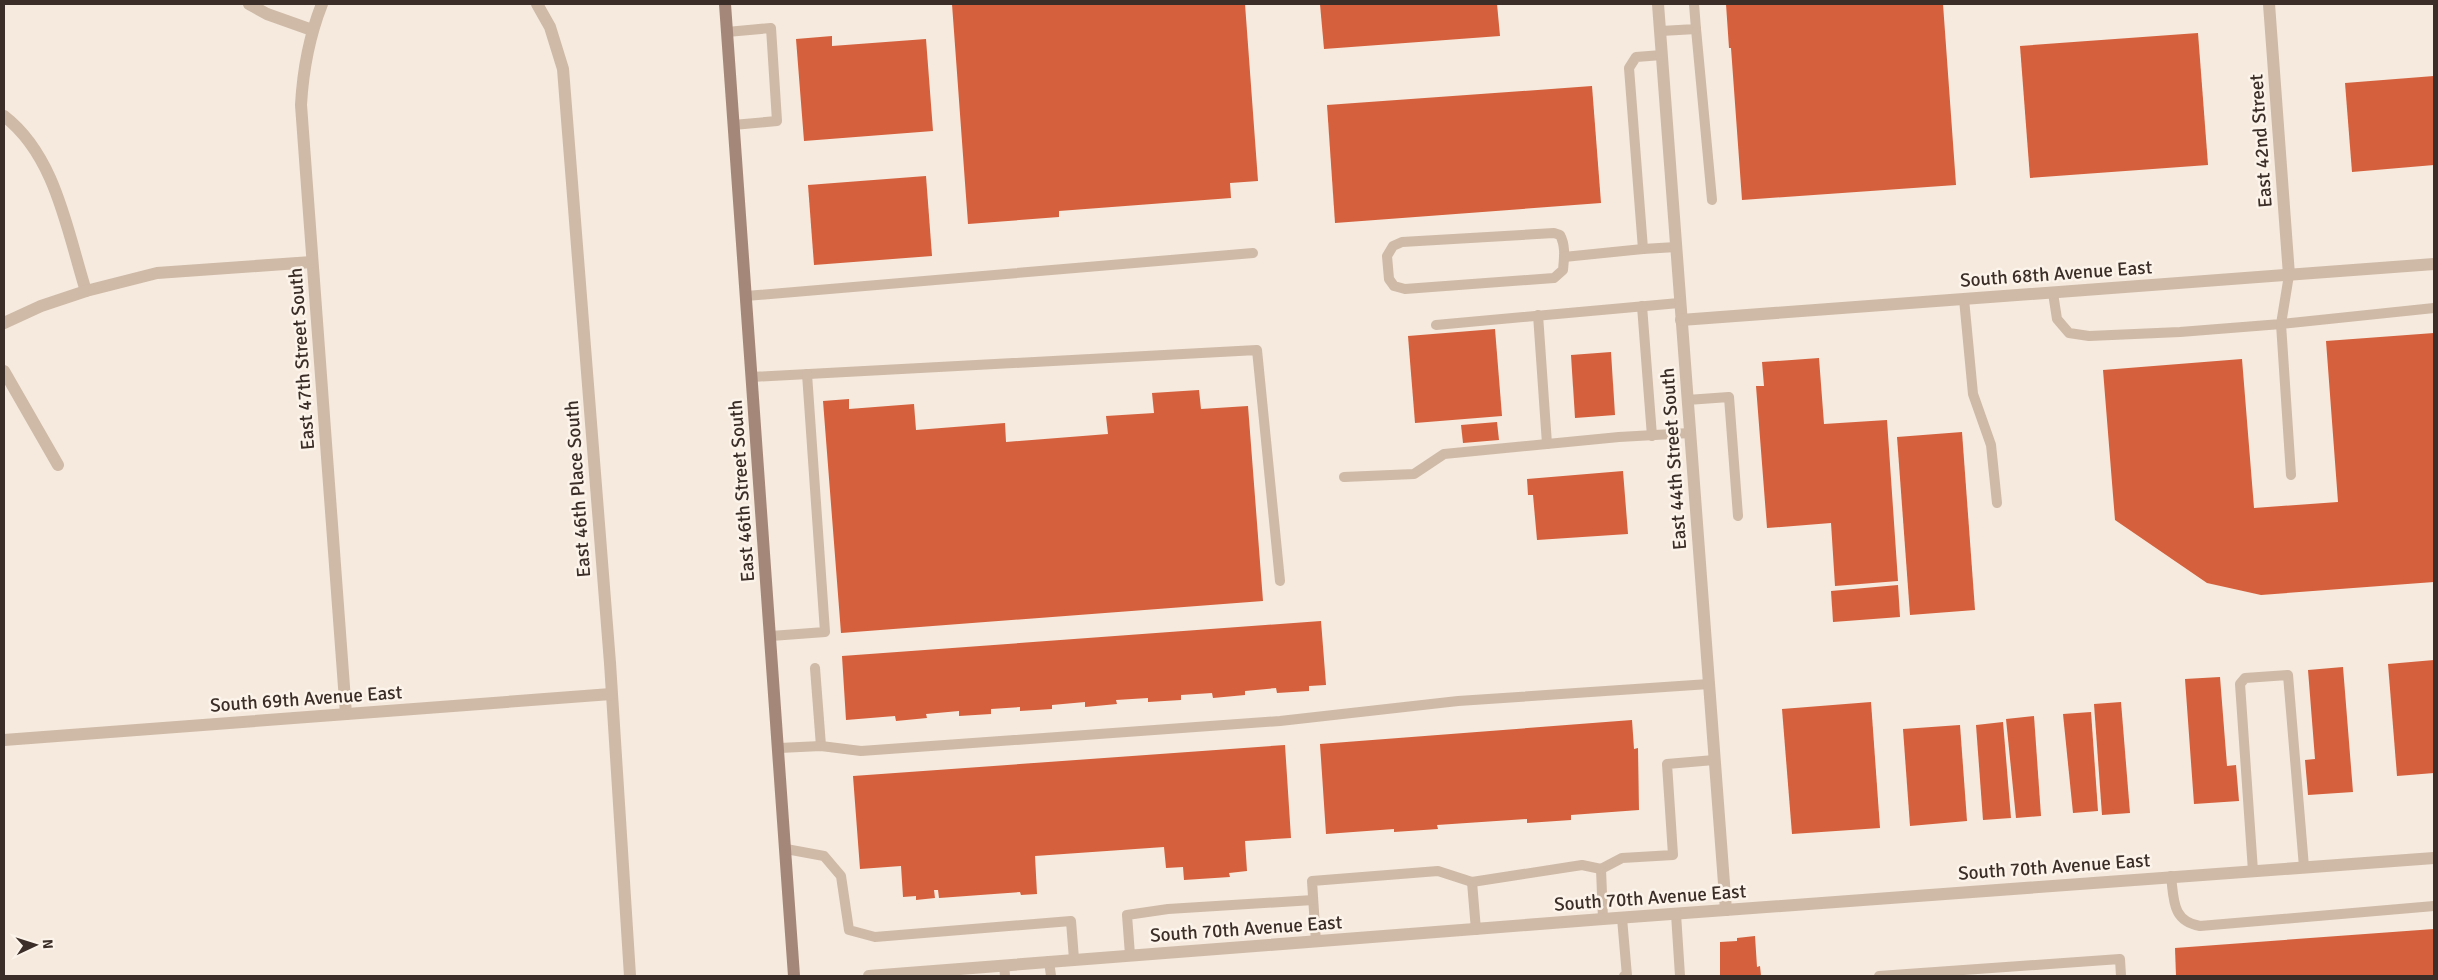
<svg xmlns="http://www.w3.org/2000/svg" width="2438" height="980" font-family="Signika,sans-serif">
  <rect width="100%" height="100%" fill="#f5eadd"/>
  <g fill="#d4603d">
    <polygon points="952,4 1245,4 1258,181 1230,183 1231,198 1059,211 1059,217 968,224"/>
    <polygon points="1320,4 1497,4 1500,36 1324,49"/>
    <polygon points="1726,4 1943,4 1956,185 1742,200 1731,48 1729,48"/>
    <polygon points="2198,33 2208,165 2030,178 2020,46"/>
    <polygon points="832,36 832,46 926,39 933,131 804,141 796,39"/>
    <polygon points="2434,76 2434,165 2352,172 2345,83"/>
    <polygon points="1592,86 1601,203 1335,223 1327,105"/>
    <polygon points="926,176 932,256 814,265 808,185"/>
    <polygon points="1495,329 1502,416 1415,423 1408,336"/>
    <polygon points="2434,333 2434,582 2261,595 2207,583 2115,520 2103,370 2242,359 2254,508 2338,502 2326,341"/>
    <polygon points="1611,352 1615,415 1575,418 1571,355"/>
    <polygon points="1819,358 1824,424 1887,420 1898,581 1835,586 1831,523 1767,528 1756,386 1764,386 1762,362"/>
    <polygon points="1199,390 1201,409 1248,406 1263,601 841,633 823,401 849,399 849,409 914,404 916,430 1005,423 1006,442 1108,434 1106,416 1154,413 1152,393"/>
    <polygon points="1497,422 1499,440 1463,443 1461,425"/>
    <polygon points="1962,432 1975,610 1910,615 1897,437"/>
    <polygon points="1623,471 1628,534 1537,540 1533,495 1528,495 1527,479"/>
    <polygon points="1898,585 1900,617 1833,622 1831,591"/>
    <polygon points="1321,621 1326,685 1309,686 1309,691 1277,693 1276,688 1245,691 1245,695 1213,698 1212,693 1181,695 1181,700 1148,702 1148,698 1116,700 1117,704 1085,707 1085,702 1052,705 1052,709 1020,711 1020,707 991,709 991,714 959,716 959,711 926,714 927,718 896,721 895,716 846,720 842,656"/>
    <polygon points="2434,660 2434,773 2397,776 2388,664"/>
    <polygon points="2343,667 2353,792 2308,795 2305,760 2315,759 2308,670"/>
    <polygon points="2220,677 2227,766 2236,765 2239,801 2194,804 2185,679"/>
    <polygon points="1871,702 1880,828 1792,834 1782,709"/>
    <polygon points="2121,702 2130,813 2102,815 2094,704"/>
    <polygon points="2091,712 2098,811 2073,813 2063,714"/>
    <polygon points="2034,716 2041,816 2016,818 2006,719"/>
    <polygon points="1632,720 1634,749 1638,748 1639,810 1571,815 1571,820 1527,823 1527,819 1437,825 1438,829 1394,832 1394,829 1326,834 1320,744"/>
    <polygon points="2003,722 2011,818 1983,820 1976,725"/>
    <polygon points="1960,725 1967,821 1910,826 1903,729"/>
    <polygon points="1285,745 1291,838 1245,841 1247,871 1229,873 1230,877 1184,880 1183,867 1166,868 1164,847 1035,856 1037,894 1021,895 1020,892 939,898 938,890 934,890 935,898 916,900 916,896 903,897 901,866 860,869 853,776"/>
    <polygon points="2434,929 2434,976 2176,976 2175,948"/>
    <polygon points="1755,936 1757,967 1760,966 1761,976 1720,976 1720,942 1737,941 1737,938"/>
  </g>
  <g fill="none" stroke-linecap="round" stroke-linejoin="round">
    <g stroke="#cfb9a7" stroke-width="10">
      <polyline points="1696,29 1712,200"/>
      <polyline points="1661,31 1696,29 1694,4"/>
      <polyline points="727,32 771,28 777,121 733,125"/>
      <polyline points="1662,55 1636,57 1629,68 1643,249 1676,247"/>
      <path d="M1554 233 1560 235C1566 246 1564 259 1563 270L1554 278 1405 289 1394 286 1389 279 1387 256 1393 246 1402 242Z"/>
      <polyline points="1564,257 1643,249"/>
      <polyline points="2053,293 2057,319 2069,333 2089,336 2180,332 2281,324 2289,275"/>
      <polyline points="746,296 1253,253"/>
      <polyline points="1964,299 1973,394 1991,445 1997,503"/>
      <polyline points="1642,306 1652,436"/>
      <polyline points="1538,315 1547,444"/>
      <polyline points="1436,325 1679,303"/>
      <polyline points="752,377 1257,350 1280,581"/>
      <polyline points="1687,400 1729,397 1738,516"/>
      <polyline points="2291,475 2281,324 2434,308"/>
      <polyline points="1344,477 1414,474 1444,454 1619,437 1690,433"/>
      <polyline points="771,636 825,632 807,374"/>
      <polyline points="815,668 821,746"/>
      <polyline points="779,748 821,746 861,751 1280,721 1458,701 1709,684"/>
      <polyline points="786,849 824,856 841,876 849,930 875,937 1071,921 1074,959"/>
      <polyline points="2253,871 2240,684 2245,678 2288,675 2304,867"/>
      <path d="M2171 876C2174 900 2172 921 2200 926L2434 906"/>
      <polyline points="1472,882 1476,930"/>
      <polyline points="1676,914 1680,976"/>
      <polyline points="1622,918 1627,976 1624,976"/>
      <polyline points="1603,919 1601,869 1622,858 1673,855 1667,764 1714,760"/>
      <polyline points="1316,942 1312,881 1438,871 1472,882 1582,865 1601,869"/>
      <polyline points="1130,955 1127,915 1168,909 1313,900"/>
      <polyline points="1049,961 1051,976"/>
      <polyline points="1004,965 1005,976"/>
      <polyline points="1879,976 2120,959 2121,976"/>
    </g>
    <g stroke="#cfb9a7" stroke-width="12">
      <polyline points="249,4 267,14 312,30"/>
      <path d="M322 4C309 37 303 69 301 105L346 714"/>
      <polyline points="537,4 550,27 563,69 610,663 630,976"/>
      <polyline points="1658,4 1726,910"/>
      <polyline points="2269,4 2289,275"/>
      <path d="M4 116C56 156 67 231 86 291"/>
      <polyline points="1681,320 2434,264"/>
      <polyline points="4,323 41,306 86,291 157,273 312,262"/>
      <polyline points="4,371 58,465"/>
      <polyline points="4,740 611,694"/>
      <polyline points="869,976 1603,919 2434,858"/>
    </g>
    <polyline stroke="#a48778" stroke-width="12" points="725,4 794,976"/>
  </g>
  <g text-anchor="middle" stroke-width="5" stroke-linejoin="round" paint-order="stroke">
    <g font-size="19" fill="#3b2e28" stroke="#fcf4ea">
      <text transform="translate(2260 141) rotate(-94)" y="7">East 42nd Street</text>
      <text transform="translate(2056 273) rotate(-4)" y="7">South 68th Avenue East</text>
      <text transform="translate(301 359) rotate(-94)" y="7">East 47th Street South</text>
      <text transform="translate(1673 459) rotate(-94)" y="7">East 44th Street South</text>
      <text transform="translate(577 489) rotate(-94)" y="7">East 46th Place South</text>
      <text transform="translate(741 491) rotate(-94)" y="7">East 46th Street South</text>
      <text transform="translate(306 698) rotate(-4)" y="7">South 69th Avenue East</text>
      <text transform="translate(2054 866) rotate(-4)" y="7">South 70th Avenue East</text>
      <text transform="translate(1650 897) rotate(-4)" y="7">South 70th Avenue East</text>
      <text transform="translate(1246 928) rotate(-4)" y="7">South 70th Avenue East</text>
    </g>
  </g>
  <rect width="2438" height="980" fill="none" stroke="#3b2e28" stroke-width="10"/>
  <g transform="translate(35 945) rotate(86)" stroke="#fcf4ea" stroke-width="4" paint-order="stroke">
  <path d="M0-4L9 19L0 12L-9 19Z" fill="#3b2e28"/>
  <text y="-8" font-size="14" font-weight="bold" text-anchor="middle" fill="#3b2e28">N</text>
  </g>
</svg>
